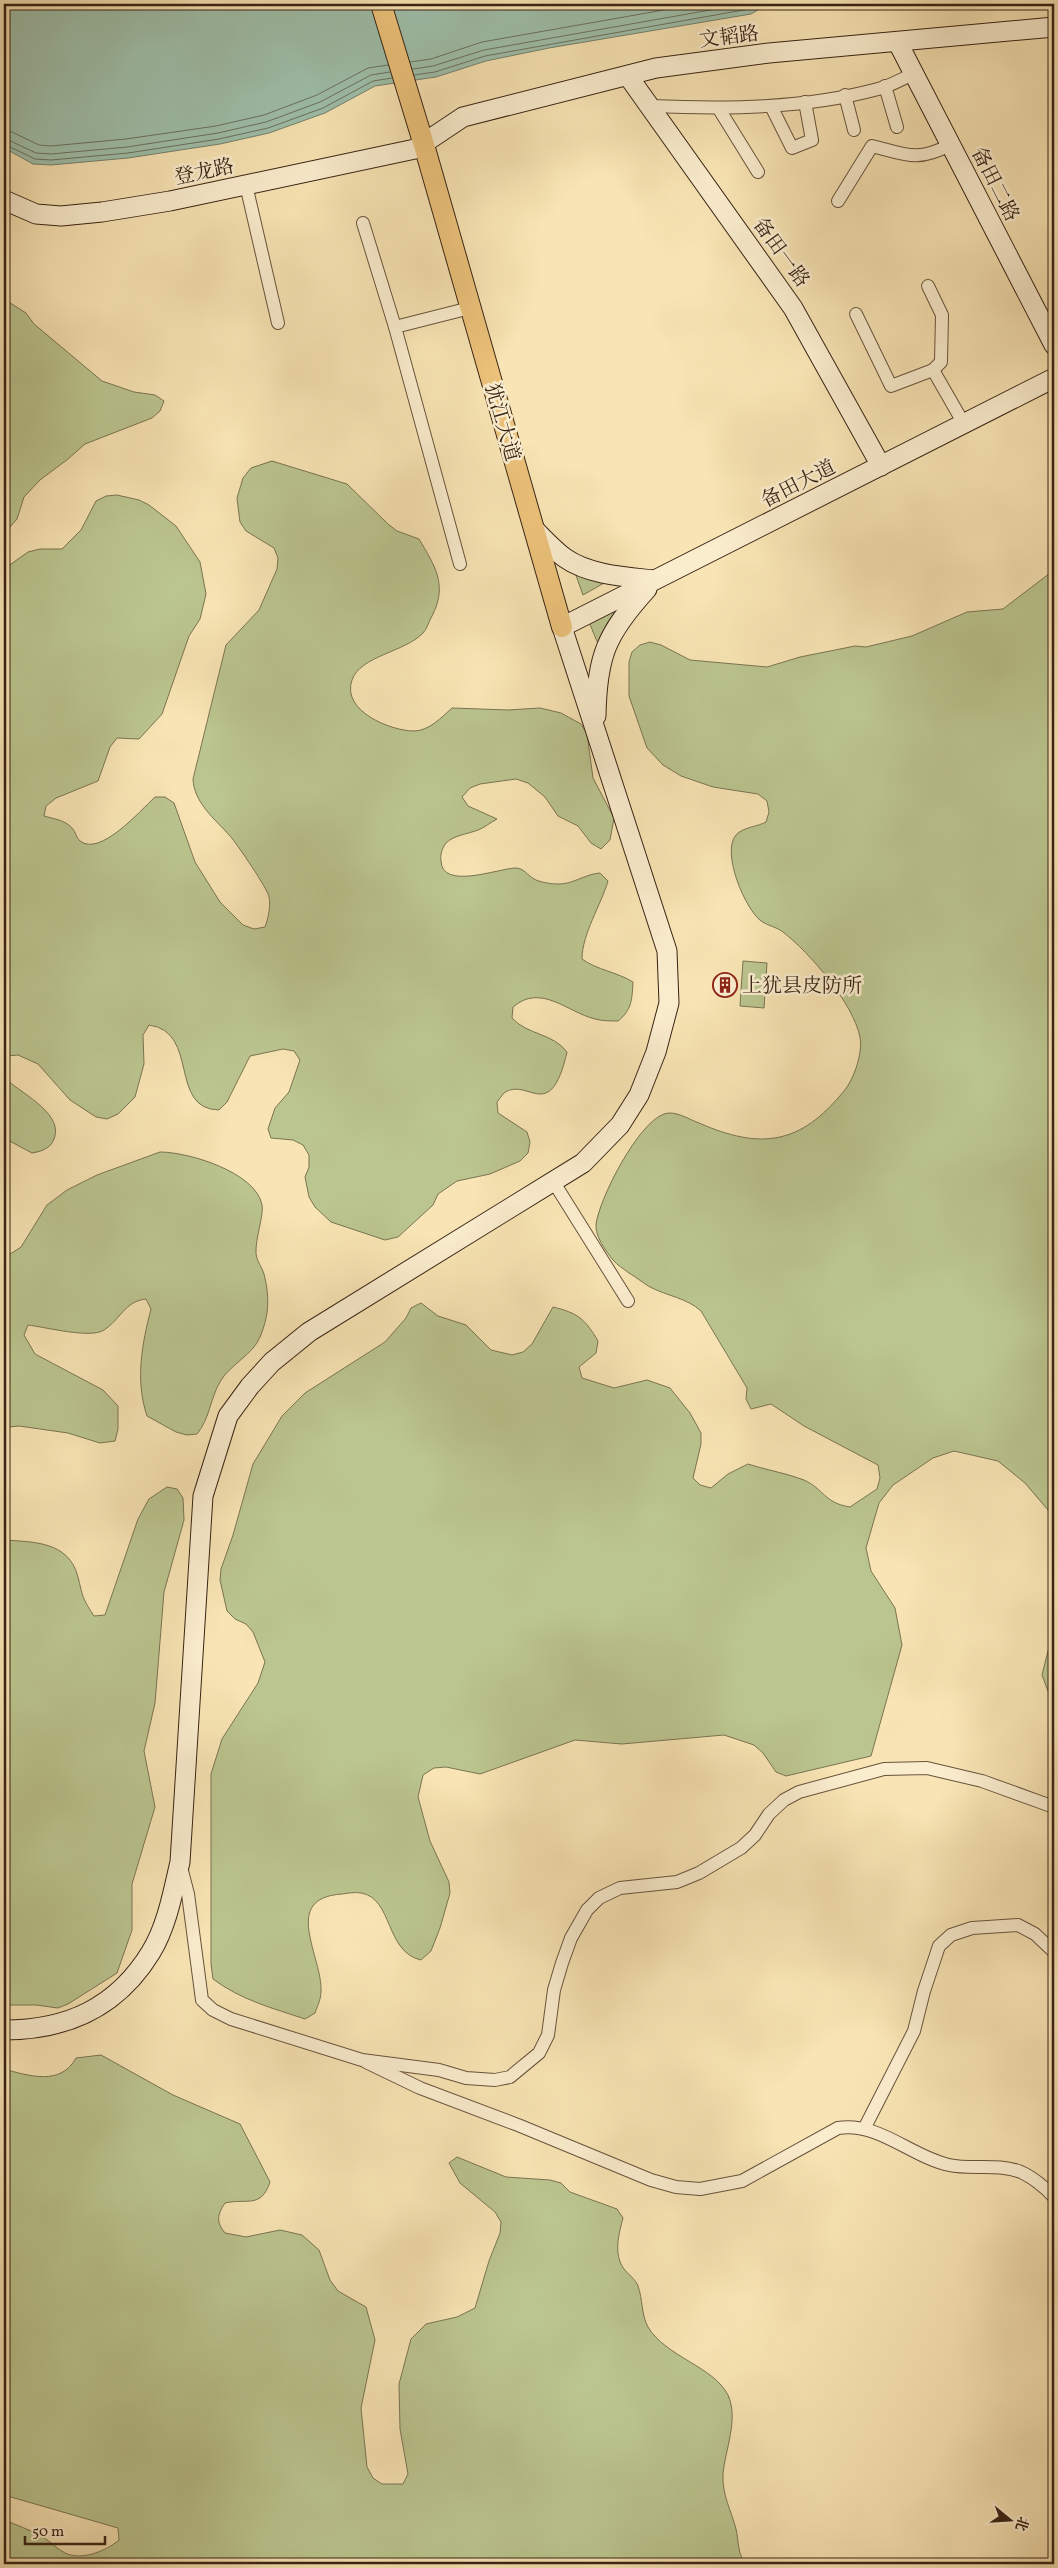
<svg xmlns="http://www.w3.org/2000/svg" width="1058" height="2568" font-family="Vollkorn,'Noto Serif SC',serif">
  <rect width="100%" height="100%" fill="#f8e4b4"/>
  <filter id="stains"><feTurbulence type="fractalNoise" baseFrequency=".004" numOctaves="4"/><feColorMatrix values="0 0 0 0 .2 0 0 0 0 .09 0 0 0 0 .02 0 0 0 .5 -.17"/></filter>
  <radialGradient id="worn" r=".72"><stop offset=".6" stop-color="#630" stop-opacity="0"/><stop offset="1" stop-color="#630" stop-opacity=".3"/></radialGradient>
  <g fill="#bbc58f" stroke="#7a7452">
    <polygon points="4,299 26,313 34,324 102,381 134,392 155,395 164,401 160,411 152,418 85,444 68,459 40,480 24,497 17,519 4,534"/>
    <path d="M272 461 347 484 388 524 397 531 419 539C435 566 448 585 432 616 429 621 427 629 423 633 405 652 360 656 352 680 341 711 391 731 414 731 429 731 442 717 452 708L508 710 540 708 561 713 581 724 587 734 593 778 614 818 610 840 601 849 591 843 578 826 558 816 545 797 528 783 516 779 480 784 470 788 462 797 468 806 497 819C491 822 484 828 478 830 468 834 454 835 446 843 442 848 440 855 441 861 442 890 497 869 515 868 524 868 527 875 534 879 539 882 551 884 557 884 572 885 585 874 600 873L608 881C601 905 582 934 582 959 597 970 617 972 633 982 632 999 632 1010 618 1021 611 1021 602 1021 595 1019 567 1012 541 983 513 1007L512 1018C527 1035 553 1033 567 1052 550 1126 528 1076 504 1093 502 1095 499 1100 497 1102L498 1113 527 1132 530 1142 528 1153 520 1161 490 1174 457 1181 438 1194 433 1205 398 1237 385 1240 331 1222 315 1207 309 1197 305 1177 309 1167V1155L303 1145 293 1140 271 1138 268 1129 275 1108 289 1092 300 1060 294 1051 283 1049 250 1056 227 1102 219 1110C168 1109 200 1032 149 1025L143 1035 144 1064 135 1097 118 1114 107 1119 96 1117 70 1100 38 1064 18 1055 7 1056 4 1062V569L28 552 40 549H62L81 530 96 501 106 496 117 495 139 500 149 505 176 526 200 562 206 594 200 619 189 636 162 714 139 739 117 738 110 747 98 781 56 798 46 806 44 816C54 819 65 820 72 828 76 832 76 838 80 841 100 857 140 811 155 797H165L174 803 195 862 220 902 243 925 254 929 265 927C268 919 271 906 269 897 268 889 237 844 230 836 215 819 194 803 193 779L226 645 259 610 277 569 278 558 274 548 246 531 240 522 237 498 243 478 251 468Z"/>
    <polygon points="573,567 613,578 583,595"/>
    <path d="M1054 570V1517L1025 1483 998 1461 954 1451 933 1458 893 1485 879 1503 866 1548 871 1571 895 1608 902 1645 871 1756 786 1776 776 1772 763 1753 754 1745 724 1735 622 1744 575 1740 480 1774 446 1767 434 1768 423 1775 418 1797 430 1841 449 1882 450 1893 440 1928 431 1951 421 1960C385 1952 393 1898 361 1893 355 1892 348 1893 342 1894 280 1898 323 1957 321 1992 321 1999 317 2007 315 2013L305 2019C272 2008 241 2000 213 1979L211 1964V1774L222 1739 258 1683 265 1662 253 1632 246 1624 235 1619 227 1611 220 1580 221 1569 233 1535 253 1464 282 1416 305 1393 385 1342 406 1318 411 1308 421 1303 438 1316 466 1325 491 1350 512 1355 523 1352 532 1344 553 1307C578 1313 585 1319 598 1341L596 1353 579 1367 582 1378 614 1388 647 1380 670 1388 690 1413 701 1433V1444L693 1478 700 1485 711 1488 728 1474 748 1464C766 1470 786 1473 804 1480 824 1489 824 1503 850 1507L877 1489 880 1478 878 1465 804 1426 771 1404 751 1409 746 1399 747 1388 701 1311C687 1298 667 1296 650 1287 643 1283 636 1277 629 1273 624 1269 617 1265 613 1260 606 1251 595 1237 596 1224 600 1197 638 1123 664 1114 675 1110 688 1119 699 1123 761 1150 800 1145 844 1091 854 1079 863 1053 860 1037 853 1003 810 953 783 932 777 927 768 926 761 921 745 909 721 852 736 835 743 827 757 827 766 822L769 812 767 801 758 794 713 787 681 776 663 765 647 748 629 696V662L632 652 640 645 650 642 661 645 690 660 767 667 800 657 855 646 866 647 912 636 967 612 1003 609Z"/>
    <polygon points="624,606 601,651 589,622"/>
    <polygon points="743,961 767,963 764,1008 740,1006"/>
    <path d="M4 1077C18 1092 61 1111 55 1136 52 1148 43 1151 32 1153L4 1138Z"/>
    <path d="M160 1152C188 1152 256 1172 262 1205 264 1215 255 1239 256 1254 257 1262 262 1267 264 1274 270 1297 269 1316 260 1337 253 1355 229 1365 220 1382 210 1399 210 1418 197 1434L187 1435 176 1432 147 1416C135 1380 142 1344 151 1309L146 1299C125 1301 120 1320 104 1330 91 1339 45 1327 28 1325L24 1335 35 1354 103 1390 118 1406V1429L115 1441 100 1443 68 1433 19 1426 9 1427 4 1430V1258L21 1247 47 1205 67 1190 97 1175Z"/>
    <path d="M167 1487 177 1489 183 1498 184 1520 164 1592 155 1703 144 1751 155 1807 132 1884V1930L117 1973 68 2004 58 2008 36 2005H4V1540C33 1542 69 1541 78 1577 83 1597 82 1598 94 1616L105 1615 138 1519 149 1499Z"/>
    <polygon points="1054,1627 1054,1707 1042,1675"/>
    <path d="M101 2055 173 2095 240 2124 270 2182C261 2209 247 2198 225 2203 217 2215 216 2222 225 2233L246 2237 280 2230 302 2235 319 2250 330 2280 338 2291 366 2307 375 2340 361 2408 367 2467 373 2478 382 2484H403L408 2474 400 2429 399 2384 411 2339 426 2324 457 2317 475 2308 489 2261 500 2233 501 2222 495 2212 460 2183 449 2163 457 2157 506 2177 550 2180 561 2183 570 2192 617 2209 623 2218C619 2233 613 2254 624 2269 628 2274 636 2280 638 2286 643 2300 641 2314 648 2327 666 2357 713 2366 728 2395 739 2419 725 2450 723 2474 722 2495 731 2510 736 2529 739 2541 737 2556 747 2564H4V2520C17 2525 30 2530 43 2537 51 2542 57 2549 65 2553 82 2561 106 2551 119 2540L118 2528 4 2495V2069C29 2076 61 2086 76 2058Z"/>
  </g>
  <polygon fill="#9ebfaa" stroke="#75816e" points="4,4 768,4 751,14 549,48 486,61 436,77 375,86 325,113 269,133 220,144 128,158 51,165 33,164 4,148"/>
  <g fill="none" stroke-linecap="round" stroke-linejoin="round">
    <g stroke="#6b715f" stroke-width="1">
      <polyline points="410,62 431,59 482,42 698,4"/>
      <polyline points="413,69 433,66 484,50 744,4"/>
      <polyline points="414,75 435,72 485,56 749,9 758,4"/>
      <polyline points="4,130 12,132 39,145 51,146 126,139 216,126 264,115 317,95 368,68 388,65"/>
      <polyline points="4,138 36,153 51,154 127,147 218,133 266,122 320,102 371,75 390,72"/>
      <polyline points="4,144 35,159 51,160 128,153 219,139 268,128 323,108 373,81 392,78"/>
    </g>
    <defs>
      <g id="street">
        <polyline points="885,86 897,127"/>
        <polyline points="845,95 854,130"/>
        <path d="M650 106C726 109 804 109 878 89 890 86 902 79 913 74"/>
        <polyline points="771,106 792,148 812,140 805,102"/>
        <polyline points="719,109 758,172"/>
        <polyline points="246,185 278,323"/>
        <path d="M838 201 872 146C907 155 917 162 950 145"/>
        <polyline points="363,223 395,327"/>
        <polyline points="856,314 891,386 933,370 941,362 942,315 928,286"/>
        <polyline points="933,370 964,424"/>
        <polyline points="460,564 395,327 470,308"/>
        <polyline points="553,1181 628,1301"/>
        <polyline points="181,1867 188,1894 202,2000 213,2010 231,2019 362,2060 439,2070 466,2078 495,2080 510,2077 539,2053 548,2035 554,1990 562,1963 571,1938 587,1910 599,1898 620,1888 677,1882 699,1873 741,1848 755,1835 769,1814 784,1800 799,1792 884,1769 927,1768 982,1781 1054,1807"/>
        <path d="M366 2062 420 2088 518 2125 651 2180 676 2187 700 2189 742 2181 838 2128C877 2121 912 2157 949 2165 972 2170 998 2163 1021 2172 1032 2177 1046 2188 1054 2197"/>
        <polyline points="864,2129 914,2031 924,1991 939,1946 951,1935 972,1928 1018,1925 1035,1934 1054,1952"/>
      </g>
      <g id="secondary">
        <polyline points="898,43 1054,345"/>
        <polyline points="628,76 793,308 881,466"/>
        <polyline points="4,200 36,214 61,216 102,212 170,201 415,149 463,117 656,68 769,53 1054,27"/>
        <path d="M534 529C544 539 554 550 565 558 589 575 626 577 654 580"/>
        <path d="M596 716C597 656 606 634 647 589"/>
        <path d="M4 2030C67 2030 117 2008 151 1952 167 1926 173 1892 180 1862L203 1496 228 1416 250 1386 272 1362 309 1332 583 1163 620 1125 639 1095 656 1052 669 1003 667 951 562 627 1054 378"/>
      </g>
      <polyline id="primary" points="381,4 424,145 562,627"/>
    </defs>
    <use href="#street" stroke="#68533c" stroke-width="14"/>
    <use href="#secondary" stroke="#382314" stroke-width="21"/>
    <use href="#primary" stroke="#382314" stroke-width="22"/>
    <use href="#street" stroke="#faedce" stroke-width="12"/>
    <use href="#secondary" stroke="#faedce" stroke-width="19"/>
    <use href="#primary" stroke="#ecc27a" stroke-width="20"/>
  </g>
  <defs>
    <symbol id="building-ring" viewBox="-11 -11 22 22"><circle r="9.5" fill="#faedce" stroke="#8f2418" stroke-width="1.5"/><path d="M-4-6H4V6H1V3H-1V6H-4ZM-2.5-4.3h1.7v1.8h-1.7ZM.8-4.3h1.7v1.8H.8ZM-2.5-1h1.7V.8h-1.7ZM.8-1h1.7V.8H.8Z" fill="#8f2418"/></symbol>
  </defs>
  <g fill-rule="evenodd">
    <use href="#building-ring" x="711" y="971" width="28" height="28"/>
  </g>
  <g text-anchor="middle" stroke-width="5" stroke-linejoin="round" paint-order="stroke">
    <g font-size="20" fill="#382314" stroke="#faedce">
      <text transform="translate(729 36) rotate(-7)" y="7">文韬路</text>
      <text transform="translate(204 171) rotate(-12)" y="7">登龙路</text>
      <text transform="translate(996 184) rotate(63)" y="7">备田二路</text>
      <text transform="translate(782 252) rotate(54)" y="7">备田一路</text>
      <text transform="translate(503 422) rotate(74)" y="7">犹江大道</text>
      <text transform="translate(798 483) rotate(-27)" y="7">备田大道</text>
    </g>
    <g font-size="20" fill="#382314" stroke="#faedce" text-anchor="start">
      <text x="742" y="992">上犹县皮防所</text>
    </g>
  </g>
  <rect width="1058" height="2568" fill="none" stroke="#f8e4b4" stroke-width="20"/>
  <rect x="5" y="5" width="1048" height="2558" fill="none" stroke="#382314" stroke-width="2.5"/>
  <rect x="10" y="10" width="1038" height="2548" fill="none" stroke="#382314"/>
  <g transform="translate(1010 2520) rotate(108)" stroke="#faedce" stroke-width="4" paint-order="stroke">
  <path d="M0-4L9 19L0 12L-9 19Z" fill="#382314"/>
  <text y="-8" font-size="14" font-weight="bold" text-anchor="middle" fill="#382314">北</text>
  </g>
  <path d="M25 2536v8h80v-8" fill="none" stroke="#382314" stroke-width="2.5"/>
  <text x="32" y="2536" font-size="15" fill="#382314" stroke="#faedce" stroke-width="4" paint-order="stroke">50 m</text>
  <rect width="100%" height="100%" filter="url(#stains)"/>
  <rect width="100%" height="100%" fill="url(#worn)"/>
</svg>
